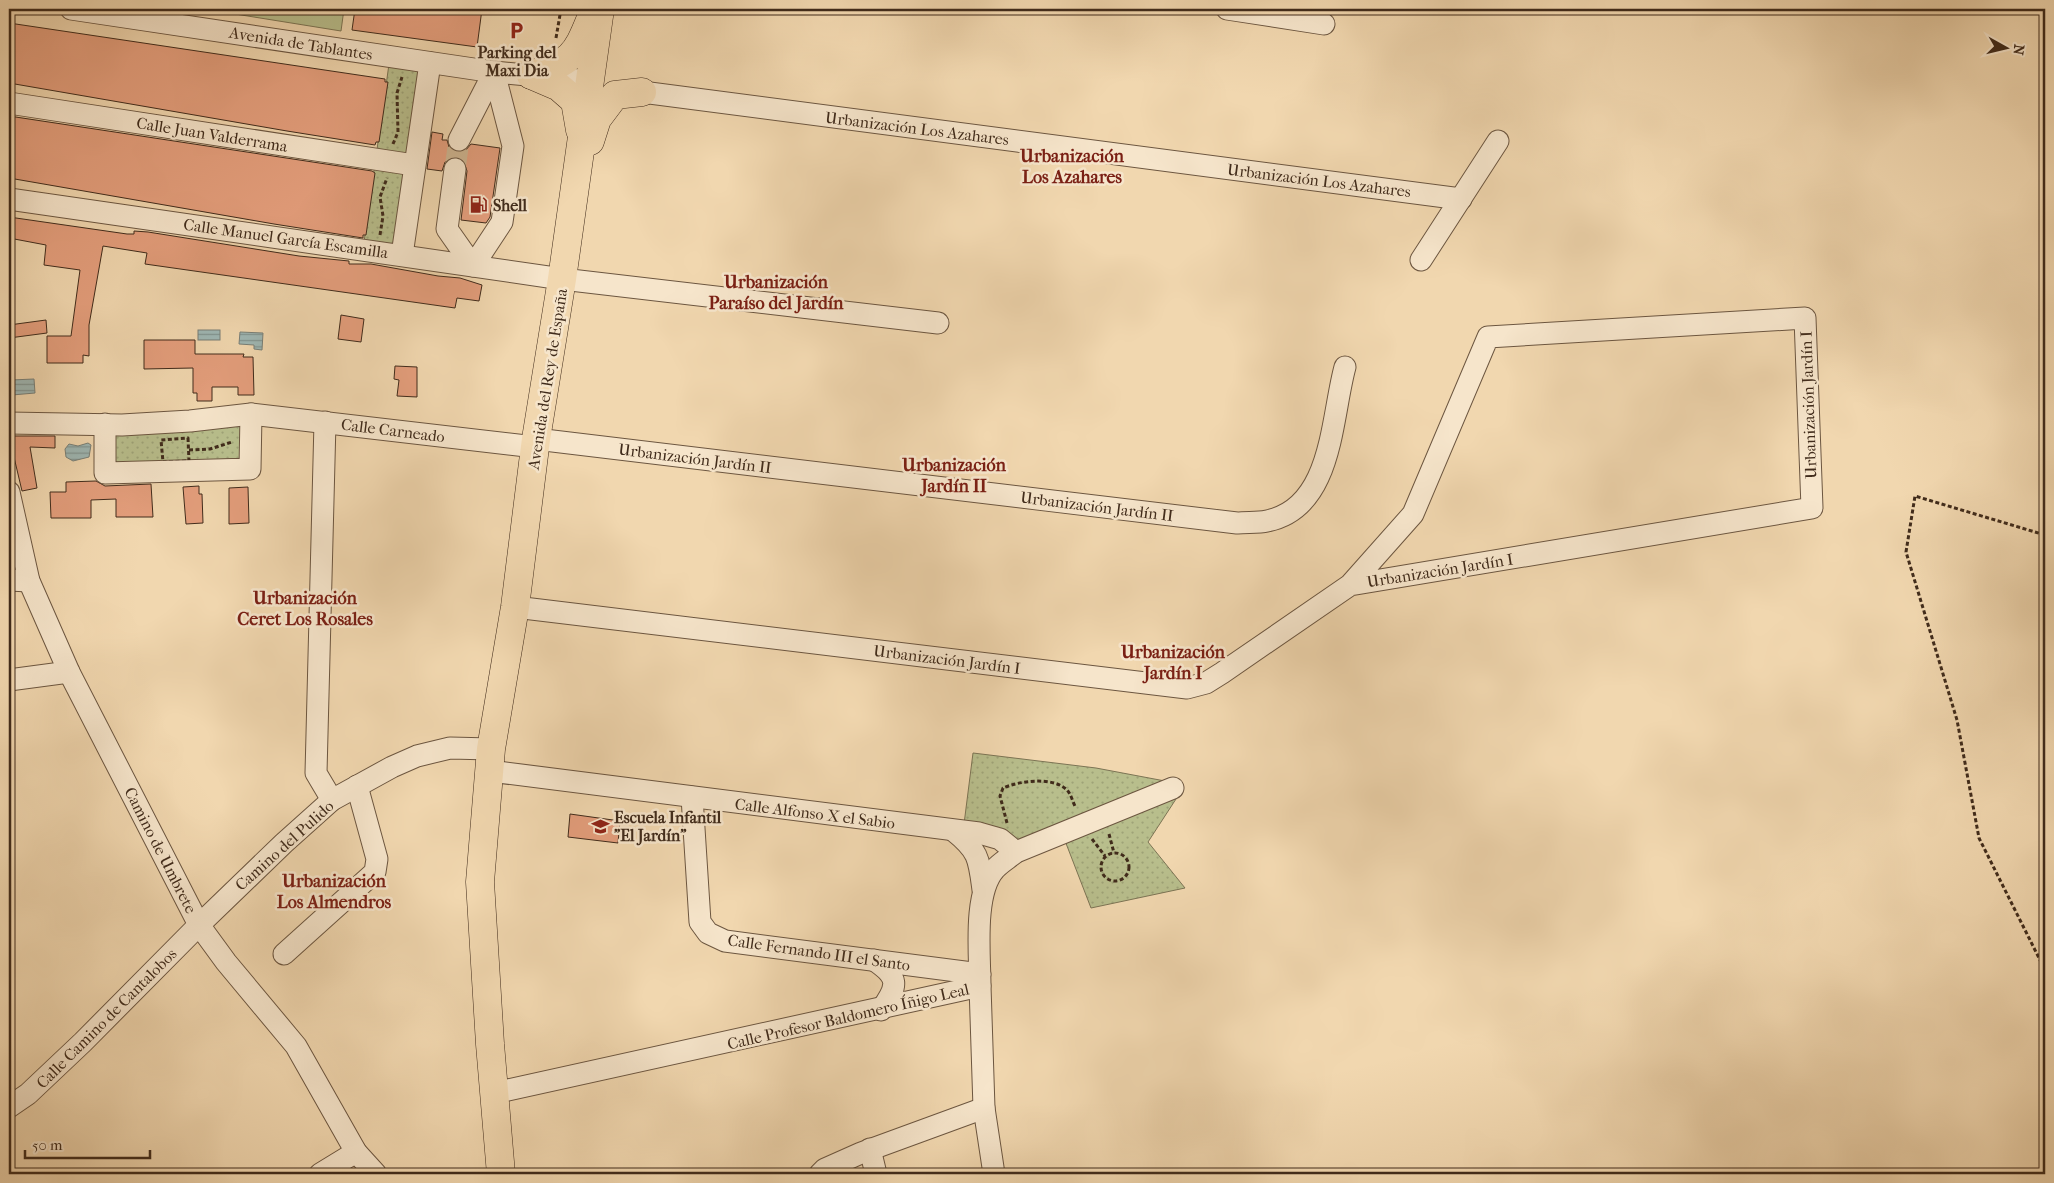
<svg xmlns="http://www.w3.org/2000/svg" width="2054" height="1183" font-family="'IM FELL French Canon',serif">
  <defs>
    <pattern id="grass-dots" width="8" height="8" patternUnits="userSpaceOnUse" patternTransform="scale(1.25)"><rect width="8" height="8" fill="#b8be8c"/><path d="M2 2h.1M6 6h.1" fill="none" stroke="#9fa378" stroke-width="1.8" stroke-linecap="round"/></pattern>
    <pattern id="water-rules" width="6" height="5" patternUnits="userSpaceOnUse" patternTransform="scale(1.25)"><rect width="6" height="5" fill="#9eb7b4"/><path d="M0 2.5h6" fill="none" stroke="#829592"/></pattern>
  </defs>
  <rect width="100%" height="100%" fill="#f1d7af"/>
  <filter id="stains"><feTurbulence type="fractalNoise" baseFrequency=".004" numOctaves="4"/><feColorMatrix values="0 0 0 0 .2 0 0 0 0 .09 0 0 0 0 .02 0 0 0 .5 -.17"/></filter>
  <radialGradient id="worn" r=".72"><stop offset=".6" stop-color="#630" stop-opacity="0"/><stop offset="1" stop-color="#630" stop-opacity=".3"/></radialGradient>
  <g fill="url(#grass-dots)" stroke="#7c7454">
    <polygon points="390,57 430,63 402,255 363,249"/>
    <polygon points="251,414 250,469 105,473 105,424"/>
    <polygon points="973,753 1096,768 1165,781 1173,788 1176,799 1148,842 1185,888 1091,908 1062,833 1016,852 963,832"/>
  </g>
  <polygon fill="#b8be8c" stroke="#7c7454" points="204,9 344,9 341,31"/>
  <g fill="url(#water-rules)" stroke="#787f77">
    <rect x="198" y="330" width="22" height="10"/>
    <polygon points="240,332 263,333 262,350 254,349 254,345 239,344"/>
    <polygon points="34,379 35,393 12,395 11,380"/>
    <polygon points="88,443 91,445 89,457 73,461 66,457 65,449 69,444 78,446"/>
  </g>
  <g fill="#e49e7c" stroke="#402b1b">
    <polygon points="355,9 482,9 477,47 352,30"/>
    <polygon points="9,23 385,79 385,82 388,82 379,142 376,142 375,145 287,131 9,83"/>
    <polygon points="9,116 372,171 375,173 366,235 363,235 363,238 274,224 9,178"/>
    <polygon points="432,132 443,134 442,140 447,140 449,147 454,151 465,151 471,144 500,148 490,217 486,223 461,220 467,171 463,159 457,157 450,158 445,162 442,171 427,169"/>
    <polygon points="9,217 127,234 134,234 134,231 148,232 299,256 349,261 349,264 371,264 438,276 460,278 482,285 479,301 457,298 455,308 145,264 147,253 103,246 89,325 89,356 83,355 83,363 47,363 47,336 71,336 80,270 44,265 46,245 9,238"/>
    <polygon points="341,315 364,319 361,342 338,339"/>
    <polygon points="46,320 47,333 9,338 9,325"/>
    <polygon points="144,340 195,340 195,354 244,354 243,357 253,357 254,395 238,395 238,387 212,387 212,401 197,401 197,393 193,393 193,368 144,369"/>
    <polygon points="395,366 417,367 417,397 397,396 399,380 394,379"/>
    <polygon points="9,436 55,436 55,448 30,447 37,488 22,491"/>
    <polygon points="96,481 105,486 151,484 153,517 116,517 116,499 91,500 91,518 51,518 50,492 66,492 66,482"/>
    <polygon points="199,486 199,494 202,494 203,523 186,524 183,487"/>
    <polygon points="248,487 249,523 229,524 229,488"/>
    <polygon points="570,814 620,821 618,843 568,837"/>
  </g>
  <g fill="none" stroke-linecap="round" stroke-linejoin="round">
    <polyline stroke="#ceb591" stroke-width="21" stroke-dasharray="21 11" stroke-linecap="butt" points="455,169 459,140"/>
    <defs>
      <g id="minor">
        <polyline points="71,9 494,72 590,81"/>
        <polyline points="1227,9 1324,24"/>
        <polyline points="642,92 1461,199"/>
        <polyline points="9,103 414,165"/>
        <polyline points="459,140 494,72"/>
        <polyline points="455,169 447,229 473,266 502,222 513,146 494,72"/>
        <polyline points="9,199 562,279 938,323"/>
        <polyline points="402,255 430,63"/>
        <polyline points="1421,260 1498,141"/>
        <polyline points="325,422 316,773 332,800"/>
        <polyline points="9,423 122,425 190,421 251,414 535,447"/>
        <polyline points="105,424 105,473 250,469 251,414"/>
        <path d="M536 439 1237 523C1247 522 1258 523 1267 521 1333 508 1331 418 1345 367"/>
        <polyline points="9,492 29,581 69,672 199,925 226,962 296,1046 356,1152 376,1174"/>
        <polyline points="9,580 29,581"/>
        <polyline points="515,607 1187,688 1206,683 1222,673 1350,585 1413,514 1488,337 1805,318 1812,508 1350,585"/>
        <polyline points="9,680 69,672"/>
        <polyline points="490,771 979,833 1000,839 1016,852"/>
        <polyline points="692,797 700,922 708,933 725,941 980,974"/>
        <path d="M954 831C979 851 979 859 983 890"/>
        <polyline points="284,954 375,872 377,859 357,786"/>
        <path d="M874 960C899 977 899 985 881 1010"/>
        <polyline points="980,986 984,1108 994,1174"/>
        <path d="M494 1093 980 986C980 955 973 893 995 869 1000 863 1009 858 1016 852L1173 788"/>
        <polyline points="9,1107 28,1094 83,1042 199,925 284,843 332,800 392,767 417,756 450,748 491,749"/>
        <polyline points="870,1149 876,1174"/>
        <polyline points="320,1174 356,1152"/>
        <polyline points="820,1174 825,1169 861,1153 984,1108"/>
      </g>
      <g id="major">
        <path d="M531 75C571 61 575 58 591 18"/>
        <polyline points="531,75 559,87 575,101 580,130"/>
        <polyline points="590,141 597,119 615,95 642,92"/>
        <polyline points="501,1174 490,1044 480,882 491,749 515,607 536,439 562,279 600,9"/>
      </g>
    </defs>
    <use href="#minor" stroke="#6c5640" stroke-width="23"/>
    <use href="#major" stroke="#402b1b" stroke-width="29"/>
    <g stroke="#402b1b" stroke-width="3" stroke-dasharray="4 2.5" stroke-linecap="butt">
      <polyline points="556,38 561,9"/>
      <polyline points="393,144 398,132 397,93 402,77"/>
      <polyline points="380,235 383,216 380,197 387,178"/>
      <polygon points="188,438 189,461 163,462 161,440"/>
      <polyline points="189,450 210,449 232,442"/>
      <polyline points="2045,535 1915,496 1906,552 1957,720 1979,838 2045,970"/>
      <path d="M1007 823 1000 796 1003 788C1019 781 1053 776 1067 790 1071 794 1073 803 1076 808"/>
      <polyline points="1109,834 1114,853"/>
      <polyline points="1092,839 1105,856"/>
      <circle cx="1115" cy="867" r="14"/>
    </g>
    <use href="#minor" stroke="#f6e5cb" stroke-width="21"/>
    <use href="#major" stroke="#f1d7af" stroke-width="28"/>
  </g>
  <defs>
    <symbol id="parking-bare" viewBox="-9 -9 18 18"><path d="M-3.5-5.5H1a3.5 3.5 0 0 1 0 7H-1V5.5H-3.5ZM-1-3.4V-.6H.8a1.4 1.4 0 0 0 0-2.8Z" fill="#8f2418" stroke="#f6e5cb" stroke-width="2.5" paint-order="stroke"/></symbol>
    <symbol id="fuel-bare" viewBox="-9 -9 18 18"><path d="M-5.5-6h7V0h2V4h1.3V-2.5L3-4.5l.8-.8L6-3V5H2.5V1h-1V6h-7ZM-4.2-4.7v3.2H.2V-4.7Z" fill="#8f2418" stroke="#f6e5cb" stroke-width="2.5" paint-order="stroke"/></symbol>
    <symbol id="school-bare" viewBox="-9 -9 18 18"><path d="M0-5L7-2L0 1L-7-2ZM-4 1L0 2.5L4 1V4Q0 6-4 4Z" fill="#8f2418" stroke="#f6e5cb" stroke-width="2.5" paint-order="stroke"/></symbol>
  </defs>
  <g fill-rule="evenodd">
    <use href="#parking-bare" x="504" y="18" width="25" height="25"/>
    <use href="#fuel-bare" x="466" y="192" width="25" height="25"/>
    <use href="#school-bare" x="588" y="814" width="25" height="25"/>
  </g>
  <g text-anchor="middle" stroke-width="5" stroke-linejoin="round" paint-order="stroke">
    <g font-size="16" fill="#402b1b" stroke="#f6e5cb">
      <text transform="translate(301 43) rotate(9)" y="6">Avenida de Tablantes</text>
      <text transform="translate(917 128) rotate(7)" y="6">Urbanización Los Azahares</text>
      <text transform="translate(212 134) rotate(9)" y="6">Calle Juan Valderrama</text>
      <text transform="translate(1319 180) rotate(7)" y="6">Urbanización Los Azahares</text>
      <text transform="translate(286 238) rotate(8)" y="6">Calle Manuel García Escamilla</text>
      <text transform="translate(547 379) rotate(-81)" y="6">Avenida del Rey de España</text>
      <text transform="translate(1808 405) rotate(-92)" y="6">Urbanización Jardín I</text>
      <text transform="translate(393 430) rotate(7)" y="6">Calle Carneado</text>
      <text transform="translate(695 458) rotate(7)" y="6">Urbanización Jardín II</text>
      <text transform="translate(1097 506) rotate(7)" y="6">Urbanización Jardín II</text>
      <text transform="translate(1440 570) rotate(-9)" y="6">Urbanización Jardín I</text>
      <text transform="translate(947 659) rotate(7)" y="6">Urbanización Jardín I</text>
      <text transform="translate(815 813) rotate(7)" y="6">Calle Alfonso X el Sabio</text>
      <text transform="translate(284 845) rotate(-42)" y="6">Camino del Pulido</text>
      <text transform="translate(161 850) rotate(63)" y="6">Camino de Umbrete</text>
      <text transform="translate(819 952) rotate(8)" y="6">Calle Fernando III el Santo</text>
      <text transform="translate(848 1016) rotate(-13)" y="6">Calle Profesor Baldomero Íñigo Leal</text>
      <text transform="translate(106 1018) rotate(-45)" y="6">Calle Camino de Cantalobos</text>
    </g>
    <g font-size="16" font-weight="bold" fill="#402b1b" stroke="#f6e5cb" text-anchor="start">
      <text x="517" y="58" text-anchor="middle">Parking del<tspan x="517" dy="18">Maxi Dia</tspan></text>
      <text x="493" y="211">Shell</text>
      <text x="614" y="823">Escuela Infantil<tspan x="614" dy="18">"El Jardín"</tspan></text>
    </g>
    <g font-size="18" font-weight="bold" fill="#7a1f14" stroke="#f6e5cb">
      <text x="1072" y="162">Urbanización<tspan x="1072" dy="21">Los Azahares</tspan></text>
      <text x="776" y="288">Urbanización<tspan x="776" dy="21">Paraíso del Jardín</tspan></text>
      <text x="954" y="471">Urbanización<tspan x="954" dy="21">Jardín II</tspan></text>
      <text x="305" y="604">Urbanización<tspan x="305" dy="21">Ceret Los Rosales</tspan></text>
      <text x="1173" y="658">Urbanización<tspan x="1173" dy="21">Jardín I</tspan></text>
      <text x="334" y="887">Urbanización<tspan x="334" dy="21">Los Almendros</tspan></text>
    </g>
  </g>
  <rect width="2054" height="1183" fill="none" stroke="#f1d7af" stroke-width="30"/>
  <rect x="10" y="10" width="2034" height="1163" fill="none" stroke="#402b1b" stroke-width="2.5"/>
  <rect x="15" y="15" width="2024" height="1153" fill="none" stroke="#402b1b"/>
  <g transform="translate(2006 48) rotate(98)" stroke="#f6e5cb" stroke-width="4" paint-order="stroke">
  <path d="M0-4L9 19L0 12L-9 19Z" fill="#402b1b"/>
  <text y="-8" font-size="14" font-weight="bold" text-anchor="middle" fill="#402b1b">N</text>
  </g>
  <path d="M25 1150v8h125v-8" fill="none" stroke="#402b1b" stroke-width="2.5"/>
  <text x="32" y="1150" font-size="15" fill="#402b1b" stroke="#f6e5cb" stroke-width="4" paint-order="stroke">50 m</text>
  <rect width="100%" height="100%" filter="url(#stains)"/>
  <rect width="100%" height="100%" fill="url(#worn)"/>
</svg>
